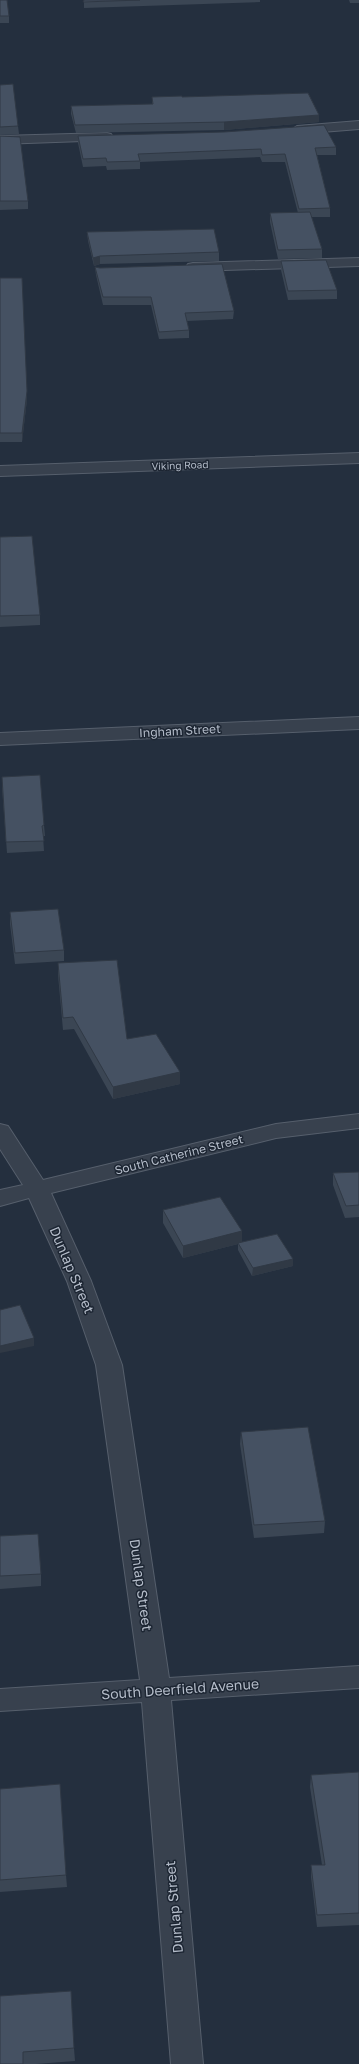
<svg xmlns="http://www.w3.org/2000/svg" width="359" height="2064" font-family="'Golos Text',sans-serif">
  <rect width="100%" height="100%" fill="#242f3e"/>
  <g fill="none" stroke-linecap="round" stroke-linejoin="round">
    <defs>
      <g id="minor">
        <polygon points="359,121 359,129 297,134 291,130 297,126"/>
        <polygon points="107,133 111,134 113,137 111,140 0,144 0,136"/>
        <polygon points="359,258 359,266 193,271 188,270 186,267 188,264 193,263"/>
        <polygon points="359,453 359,463 0,476 0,466"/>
        <polygon points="359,717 359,729 0,745 0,733"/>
        <polygon points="359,1114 359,1128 276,1138 51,1193 91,1281 122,1365 169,1678 359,1666 359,1688 171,1700 203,2064 171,2064 142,1702 0,1711 0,1689 140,1680 96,1365 67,1281 29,1198 0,1206 0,1190 23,1185 0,1149 0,1124 8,1126 43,1180 276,1124"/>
      </g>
    </defs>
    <use href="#minor" stroke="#565f6c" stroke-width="2"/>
    <use href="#minor" fill="#38414e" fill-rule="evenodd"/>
  </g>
  <g fill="#3b4654">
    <polygon points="0,0 9,16 9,23 0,23"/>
    <polygon points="84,0 260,0 260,2 84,8"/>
    <polygon points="349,0 359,0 359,3 350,3"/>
    <polygon points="0,85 18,126 19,134 0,135"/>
    <polygon points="152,97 182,97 319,115 319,122 224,130 76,133 71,114 71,106 152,104"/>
    <polygon points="0,136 28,201 28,209 0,210"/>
    <polygon points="78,136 336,147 336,155 317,155 330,208 330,217 311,217 322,249 322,258 278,259 270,222 270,213 298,213 285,162 262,162 260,157 140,162 140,169 107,170 106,166 83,167 78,143"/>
    <polygon points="87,232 219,252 219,261 100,264 94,266 88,241"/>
    <polygon points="281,261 337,290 337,299 288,300 281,270"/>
    <polygon points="95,267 234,311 233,319 187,321 189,330 189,338 159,339 151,305 103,305 96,275"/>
    <polygon points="0,278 27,399 22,442 0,442"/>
    <polygon points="0,537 40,615 40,625 0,627"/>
    <polygon points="2,787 44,825 45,836 43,836 44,851 7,853"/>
    <polygon points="10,912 64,950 64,961 15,964 10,924"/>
    <polygon points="58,963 127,1039 180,1084 113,1099 74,1029 63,1030 58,975"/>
    <polygon points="359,1172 359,1217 345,1218 333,1185 333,1173"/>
    <polygon points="163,1210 242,1242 293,1259 293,1266 252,1276 238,1250 238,1244 183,1258 163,1223"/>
    <polygon points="241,1432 325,1521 324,1533 254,1538 240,1444"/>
    <polygon points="0,1536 41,1574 41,1586 0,1589"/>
    <polygon points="359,1772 359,1925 317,1927 311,1877 311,1865 322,1865 310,1787 311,1775"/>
    <polygon points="0,1789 66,1875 67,1887 0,1892"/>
    <polygon points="0,1996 74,2048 75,2061 36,2064 0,2064"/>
  </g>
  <g fill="#303945">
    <polygon points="319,115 319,122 224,130 224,122"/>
    <polygon points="100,256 100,264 94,266 93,258"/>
    <polygon points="27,391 27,399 22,442 22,433"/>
    <polygon points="180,1072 180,1084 113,1099 113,1087"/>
    <polygon points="242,1231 242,1244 238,1243 238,1244 183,1258 183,1246"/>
    <polygon points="293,1259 293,1266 252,1276 253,1268"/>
    <polygon points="34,1338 34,1346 0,1353 0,1346"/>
  </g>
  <g fill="#455162" stroke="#303945">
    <polygon points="0,0 7,0 9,16 0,16"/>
    <polygon points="84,0 140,0 83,2"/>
    <polygon points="13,84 18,126 0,127 0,85"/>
    <polygon points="308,93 319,115 224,122 75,125 71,106 153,104 152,97 182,96 182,97"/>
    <polygon points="324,125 336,147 315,148 330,208 299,209 285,154 262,155 261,149 138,154 140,161 107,162 106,158 83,159 78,136 224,132"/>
    <polygon points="0,136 20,137 28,201 0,201"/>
    <polygon points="310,212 322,249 278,250 270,213"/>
    <polygon points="214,229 219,252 100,256 93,258 87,232"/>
    <polygon points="326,260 337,290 288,291 281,261"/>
    <polygon points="222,264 234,311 185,313 189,330 159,332 151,297 103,297 95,267 100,268"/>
    <polygon points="0,278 22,278 27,391 22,433 0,433"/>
    <polygon points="32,536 40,615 0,616 0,537"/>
    <polygon points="40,775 44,825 42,826 44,841 6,842 2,777"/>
    <polygon points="58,909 64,950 15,953 10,912"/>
    <polygon points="117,960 127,1039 156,1034 180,1072 113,1087 73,1017 63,1018 58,963"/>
    <polygon points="359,1172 359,1205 346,1206 333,1173"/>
    <polygon points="220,1197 242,1231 183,1246 163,1210"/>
    <polygon points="277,1234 293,1259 253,1268 238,1243"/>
    <polygon points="20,1305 34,1338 0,1346 0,1310"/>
    <polygon points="308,1427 325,1521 254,1525 241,1432"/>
    <polygon points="38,1534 41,1574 0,1576 0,1536"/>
    <polygon points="359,1772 359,1913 317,1915 311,1865 325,1865 311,1775"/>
    <polygon points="60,1784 66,1875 0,1880 0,1789"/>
    <polygon points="71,1991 74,2048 23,2052 23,2064 0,2064 0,1996"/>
  </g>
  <g text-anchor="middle" stroke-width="3" stroke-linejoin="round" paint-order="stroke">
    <g font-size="10" fill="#b4bcc9" stroke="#1d2633">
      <text transform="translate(180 465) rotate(-2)" y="4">Viking Road</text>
    </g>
    <g font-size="12" fill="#b4bcc9" stroke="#1d2633">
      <text transform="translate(180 731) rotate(-3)" y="4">Ingham Street</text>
      <text transform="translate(179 1155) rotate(-14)" y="4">South Catherine Street</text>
    </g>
    <g font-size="14" fill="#b4bcc9" stroke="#1d2633">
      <text transform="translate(72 1270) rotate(67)" y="5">Dunlap Street</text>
      <text transform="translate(141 1585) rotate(82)" y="5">Dunlap Street</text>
      <text transform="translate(180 1689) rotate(-4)" y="5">South Deerfield Avenue</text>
      <text transform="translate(174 1907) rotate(-95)" y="5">Dunlap Street</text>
    </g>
  </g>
</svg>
